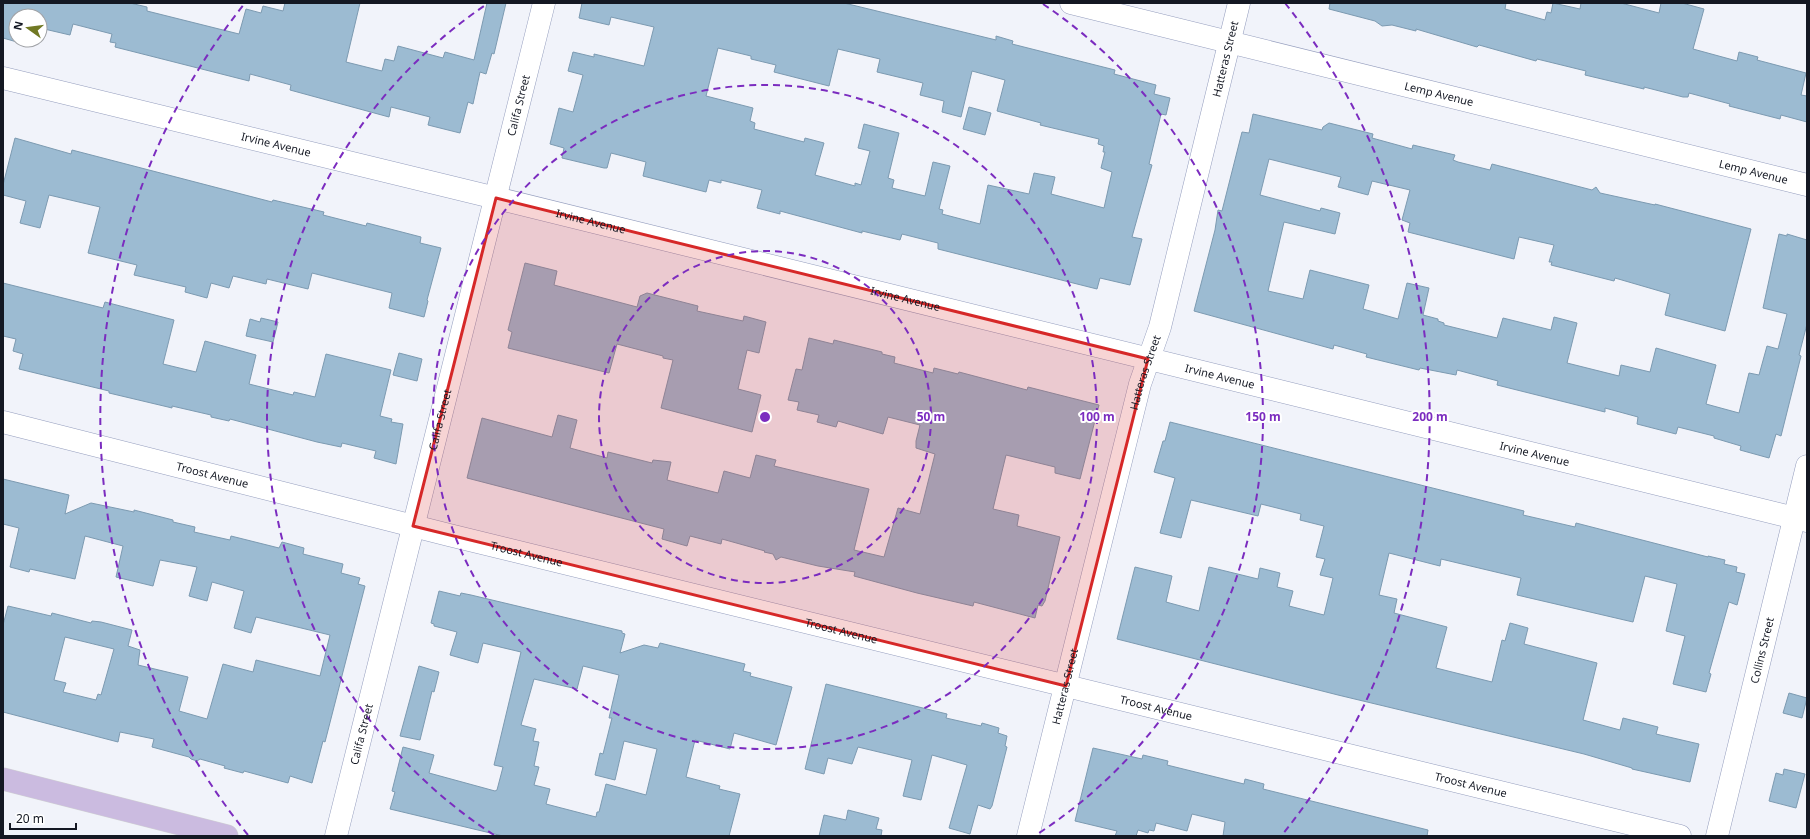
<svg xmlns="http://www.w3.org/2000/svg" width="1810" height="839" font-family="'Noto Sans',sans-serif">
  <rect width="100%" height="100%" fill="#f1f3fa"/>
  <g fill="#9cbbd2" stroke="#7c9ab1" fill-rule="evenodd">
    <polygon points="3,3 130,3 147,7 147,11 239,34 246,9 261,13 263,6 283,11 285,3 360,3 346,62 382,71 385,59 394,61 398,46 443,58 445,52 474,60 487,3 506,3 494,54 492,53 486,74 480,72 473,104 468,102 460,133 428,125 430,117 391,107 389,117 290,90 291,85 250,74 249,81 115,47 116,43 110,42 112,34 73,24 70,35 40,28 40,16 16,16 16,40 27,40 24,44 3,38"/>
    <path d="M582 3H844L996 40V36L1013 41 1012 44 1115 70 1114 74 1156 85 1154 94 1170 98 1166 115 1161 114 1149 164 1152 165 1132 237 1142 239 1130 285 1100 278 1097 289 938 249V243L902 234 900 240 862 231V233L780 211V214L757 208 762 190 721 180V183L709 180 706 192 643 176 646 162 611 153 607 168H604L562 158 564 148 550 144 559 108 573 112 583 75 568 71 573 52 594 57V54L644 66 654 27 611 17 609 25 579 18ZM718 48 751 56V59L776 65 774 72 829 86 838 49 880 59 877 72 923 83 920 95 944 101 942 112 961 117 972 71 1005 80 997 111 1041 123 1040 125 1099 139 1098 144 1104 146 1103 152H1105L1101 168 1112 172 1104 208 1051 194 1055 177 1034 173 1029 194 988 185 980 224 942 214 943 210 939 209 950 166 933 162 925 196 892 188 894 180 888 178 899 133 864 124 858 148 870 151 861 185 855 183V186L815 175 824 143 805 138 804 142 754 129 755 123 750 121 753 108 706 96Z"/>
    <polygon points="1330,3 1506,3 1505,9 1545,20 1547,12 1551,13 1553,3 1580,9 1581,3 1621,3 1659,13 1661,3 1682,3 1704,9 1693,49 1737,61 1739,52 1758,57 1757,60 1806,73 1801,95 1807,96 1807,122 1781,115 1780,119 1729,106 1730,104 1689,93 1688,97 1683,97 1644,87 1644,89 1585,75 1586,71 1537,59 1536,61 1479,45 1477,47 1416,29 1416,31 1392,25 1382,26 1375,21 1329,9"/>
    <polygon points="969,107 991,113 985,135 963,129"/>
    <polygon points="1253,114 1322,130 1323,127 1329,123 1373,134 1372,138 1412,149 1413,145 1455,155 1453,160 1458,162 1490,170 1492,164 1592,190 1596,187 1600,193 1655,205 1655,204 1751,229 1725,331 1665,315 1670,294 1615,278 1614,281 1551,265 1552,262 1549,262 1554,245 1519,237 1514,259 1408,232 1410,223 1402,220 1410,190 1372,181 1368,195 1338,187 1341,177 1269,159 1260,195 1320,211 1321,208 1340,213 1335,234 1284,222 1268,291 1303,299 1310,270 1369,285 1363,309 1398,319 1407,283 1429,288 1423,315 1438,319 1438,321 1444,323 1444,325 1497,338 1503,318 1551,330 1554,317 1577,323 1567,363 1619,376 1621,365 1650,372 1656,348 1716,365 1706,404 1739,413 1749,373 1759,375 1767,346 1778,349 1787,314 1763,308 1779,234 1787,236 1787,234 1807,240 1807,324 1799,355 1801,356 1781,436 1776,434 1769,458 1740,450 1741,446 1714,438 1714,436 1678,427 1676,434 1637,424 1638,417 1605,408 1605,412 1497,385 1498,381 1457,370 1456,375 1420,368 1419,370 1366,357 1367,354 1334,345 1333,349 1194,311 1215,230 1218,210 1222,211 1242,132 1249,133"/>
    <polygon points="15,138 71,154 72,150 272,202 273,200 324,212 323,215 366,226 367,223 421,237 420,243 441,248 427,300 428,301 424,317 389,308 392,293 312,273 308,289 267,279 266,284 233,276 229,288 211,283 207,298 185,292 186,287 134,275 137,265 88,253 100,207 49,195 40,228 20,223 26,201 3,195 3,185"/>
    <polygon points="525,263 557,271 554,285 637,307 640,296 647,293 698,306 697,311 743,321 744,316 766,322 759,353 747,350 738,389 761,395 752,432 661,408 673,360 663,358 663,356 617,344 609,373 508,348 512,332 508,330"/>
    <polygon points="3,283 103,308 105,302 174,320 163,364 196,372 205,341 256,355 249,384 293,395 294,392 315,397 326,354 391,370 380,416 392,419 391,422 403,424 396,464 374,458 376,451 342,443 341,447 317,442 230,419 229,421 211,417 211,415 172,406 172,408 168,407 109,393 109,391 19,369 23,354 13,351 16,339 3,336"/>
    <polygon points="261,318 278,322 273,342 246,336 250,319 260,322"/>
    <polygon points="809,338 833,344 834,340 882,352 882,354 895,357 894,363 933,373 934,368 958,374 959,372 1027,390 1028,387 1099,405 1080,479 1055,473 1055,467 1006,455 993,509 1019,515 1017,526 1060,537 1045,601 1042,606 1038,605 1035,618 974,602 973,606 917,593 854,576 855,572 818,566 781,557 776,560 773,554 764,552 765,551 722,539 721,544 690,536 687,546 662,539 664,529 467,478 482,418 552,437 558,415 577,420 570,448 607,458 608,452 652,463 653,460 671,462 667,480 718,493 724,471 750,478 756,455 776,460 774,466 869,489 854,550 884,557 898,508 920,514 935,454 916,448 916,441 920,425 888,417 883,434 838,421 836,427 817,422 819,415 797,410 799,402 788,400 796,369 802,370"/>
    <polygon points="399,353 422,359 417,381 393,375"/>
    <polygon points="1170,422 1524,511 1523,515 1575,527 1576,523 1708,557 1708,556 1725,560 1724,564 1737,567 1736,572 1745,574 1737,605 1729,602 1709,673 1711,674 1706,692 1673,684 1685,636 1666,631 1677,584 1645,576 1633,622 1517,595 1521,578 1441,559 1440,566 1389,553 1379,595 1397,599 1394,613 1447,627 1436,668 1492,682 1502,640 1505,641 1510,623 1528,628 1524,644 1597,663 1583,720 1620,730 1623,718 1658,727 1656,734 1699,744 1690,782 1632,769 1632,768 1584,754 1338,695 1117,639 1135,567 1172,576 1166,602 1199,611 1209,567 1258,579 1260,568 1280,573 1277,587 1293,591 1289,606 1324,615 1333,578 1320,575 1325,559 1316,557 1324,526 1300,520 1301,514 1261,504 1258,516 1191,500 1181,538 1160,533 1175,478 1154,472 1163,441 1165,441"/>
    <path d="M3 479 69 495 65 514 91 503 134 512V510L173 520V522L195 527 194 532 230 540 231 536 279 548 282 542 304 548 303 554 343 564 341 573 360 578 358 584 365 586 325 742 323 741 312 783 290 776 288 783 244 771 243 773 224 768 225 766 200 759 197 761 191 759 189 757 152 747 154 739 120 732 118 742 3 712V625L8 606 51 616 52 613 91 623 92 621 101 622 132 630 128 646 140 650 138 665 188 677 179 711 207 719 223 664 253 672 256 660 320 676 330 635 256 617 251 633 234 628 244 591 212 582 207 601 189 596 197 567 160 560 153 586 116 577 123 546 85 536 75 579 30 569 29 572 10 567 19 528 3 524ZM65 637 114 649 101 695 98 694 96 700 63 692 66 683 54 680Z"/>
    <path d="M439 591 460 596 461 593 471 595 622 631V633L625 634 620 653 644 645 658 648 660 643 745 664 743 671 751 673 750 676 792 687 776 745 734 733 730 749 695 740 686 777 720 786 719 789 740 794 729 836H503L390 809 395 792 392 791 403 747 434 755 429 773 495 791 497 790 503 767 494 765 521 652 483 643 478 663 450 655 457 632 434 626V624L431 623ZM583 666 619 675 609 718H612L603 754 600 753 595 775 615 780 624 741 657 749 646 795 606 784 599 812H597L596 817 546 804 550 789 534 785 539 767 534 766 539 742 533 741 536 729 521 725 534 679 577 689Z"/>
    <polygon points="419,666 439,672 434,692 432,691 420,740 400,736"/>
    <polygon points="826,684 947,714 946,718 981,726 982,723 999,728 998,733 1007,736 1005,746 1007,747 992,806 990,809 978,805 970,834 949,828 967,765 932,755 921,800 903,796 912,760 858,747 852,764 828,758 824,774 805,769"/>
    <polygon points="1789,693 1807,698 1802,718 1783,713"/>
    <polygon points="1093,748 1142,759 1143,755 1168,761 1167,765 1244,784 1245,779 1264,784 1263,789 1428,830 1427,836 1223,836 1225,822 1192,814 1187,831 1156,823 1154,831 1149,830 1148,833 1138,830 1136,836 1115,836 1117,831 1075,821"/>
    <polygon points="1784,769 1805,774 1796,808 1769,801 1776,773 1783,775"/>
    <polygon points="848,810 879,818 876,829 882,830 881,836 819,836 824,815 846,820"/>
  </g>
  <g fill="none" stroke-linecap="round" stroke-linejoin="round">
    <defs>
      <g id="minor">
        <path id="s1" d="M1071 3 1807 185"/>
        <path id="s2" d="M3 78 496 198 1807 521"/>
        <path id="s3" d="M3 422 449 535 1680 836"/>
        <path id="s4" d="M336 836 544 3"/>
        <path id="s5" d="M1028 836 1140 384 1160 327 1239 3"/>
        <path id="s6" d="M1717 836 1807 466"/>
      </g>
      <polyline id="major" points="3,779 227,836"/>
    </defs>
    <use href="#minor" stroke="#959ebe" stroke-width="23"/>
    <use href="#major" stroke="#d0d1d3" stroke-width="23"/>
    <use href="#minor" stroke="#fff" stroke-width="22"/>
    <use href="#major" stroke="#cbbbe0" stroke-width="22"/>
  </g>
  <path fill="#d62828" fill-opacity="0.2" stroke="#d62828" stroke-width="3" stroke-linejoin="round" d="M496 198 1148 359 1066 686 413 526Z"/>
  <g fill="none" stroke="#7b2cbf" stroke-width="2" stroke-dasharray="7 5">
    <circle cx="765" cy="417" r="166"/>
    <circle cx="765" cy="417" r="332"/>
    <path d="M494 835A498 498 0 0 1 487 4M1043 4A498 498 0 0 1 1036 835"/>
    <path d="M248 835A665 665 0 0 1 245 3M1285 3A665 665 0 0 1 1282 835"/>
  </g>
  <g text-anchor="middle" stroke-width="4" stroke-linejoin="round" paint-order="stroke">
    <g font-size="11" fill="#141823" stroke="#fff">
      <text dy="4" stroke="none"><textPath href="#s5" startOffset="802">Hatteras Street</textPath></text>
      <text dy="4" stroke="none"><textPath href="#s1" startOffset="379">Lemp Avenue</textPath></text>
      <text dy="4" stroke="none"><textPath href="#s4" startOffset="753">Califa Street</textPath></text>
      <text dy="4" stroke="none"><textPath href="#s2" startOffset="281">Irvine Avenue</textPath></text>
      <text dy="4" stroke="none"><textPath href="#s1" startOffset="703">Lemp Avenue</textPath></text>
      <text dy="4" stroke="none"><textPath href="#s2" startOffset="605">Irvine Avenue</textPath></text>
      <text dy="4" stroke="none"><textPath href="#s2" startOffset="929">Irvine Avenue</textPath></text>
      <text dy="4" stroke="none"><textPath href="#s5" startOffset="478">Hatteras Street</textPath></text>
      <text dy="4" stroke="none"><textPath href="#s2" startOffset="1253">Irvine Avenue</textPath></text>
      <text dy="4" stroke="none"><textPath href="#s4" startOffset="429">Califa Street</textPath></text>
      <text dy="4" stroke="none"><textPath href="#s2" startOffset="1577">Irvine Avenue</textPath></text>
      <text dy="4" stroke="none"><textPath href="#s3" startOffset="216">Troost Avenue</textPath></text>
      <text dy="4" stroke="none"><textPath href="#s3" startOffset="540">Troost Avenue</textPath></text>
      <text dy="4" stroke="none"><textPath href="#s3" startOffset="864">Troost Avenue</textPath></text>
      <text dy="4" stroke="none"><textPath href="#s6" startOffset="191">Collins Street</textPath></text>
      <text dy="4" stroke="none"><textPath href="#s5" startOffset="154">Hatteras Street</textPath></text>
      <text dy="4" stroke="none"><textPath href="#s3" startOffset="1188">Troost Avenue</textPath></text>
      <text dy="4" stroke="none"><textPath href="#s4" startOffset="105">Califa Street</textPath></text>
      <text dy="4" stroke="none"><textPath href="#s3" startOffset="1512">Troost Avenue</textPath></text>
    </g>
  </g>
  <circle cx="765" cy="417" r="6" fill="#7b2cbf" stroke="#fff" stroke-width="2"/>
  <g font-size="12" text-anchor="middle" font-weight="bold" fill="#7b2cbf" stroke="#fff" stroke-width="4" stroke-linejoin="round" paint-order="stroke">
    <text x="931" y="421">50 m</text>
    <text x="1097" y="421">100 m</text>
    <text x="1263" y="421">150 m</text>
    <text x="1430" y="421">200 m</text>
  </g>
  <rect width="1810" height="839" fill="none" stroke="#141823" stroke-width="8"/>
  <g transform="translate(28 28) rotate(284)"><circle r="19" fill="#ffffff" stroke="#a1a3a7"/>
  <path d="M0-3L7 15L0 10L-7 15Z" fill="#717924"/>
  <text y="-6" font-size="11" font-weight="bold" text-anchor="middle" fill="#141823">N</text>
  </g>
  <path d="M10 823v6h66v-6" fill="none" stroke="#141823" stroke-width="2"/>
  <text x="16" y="823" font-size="12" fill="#141823" stroke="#ffffff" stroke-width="3" paint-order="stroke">20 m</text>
</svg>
